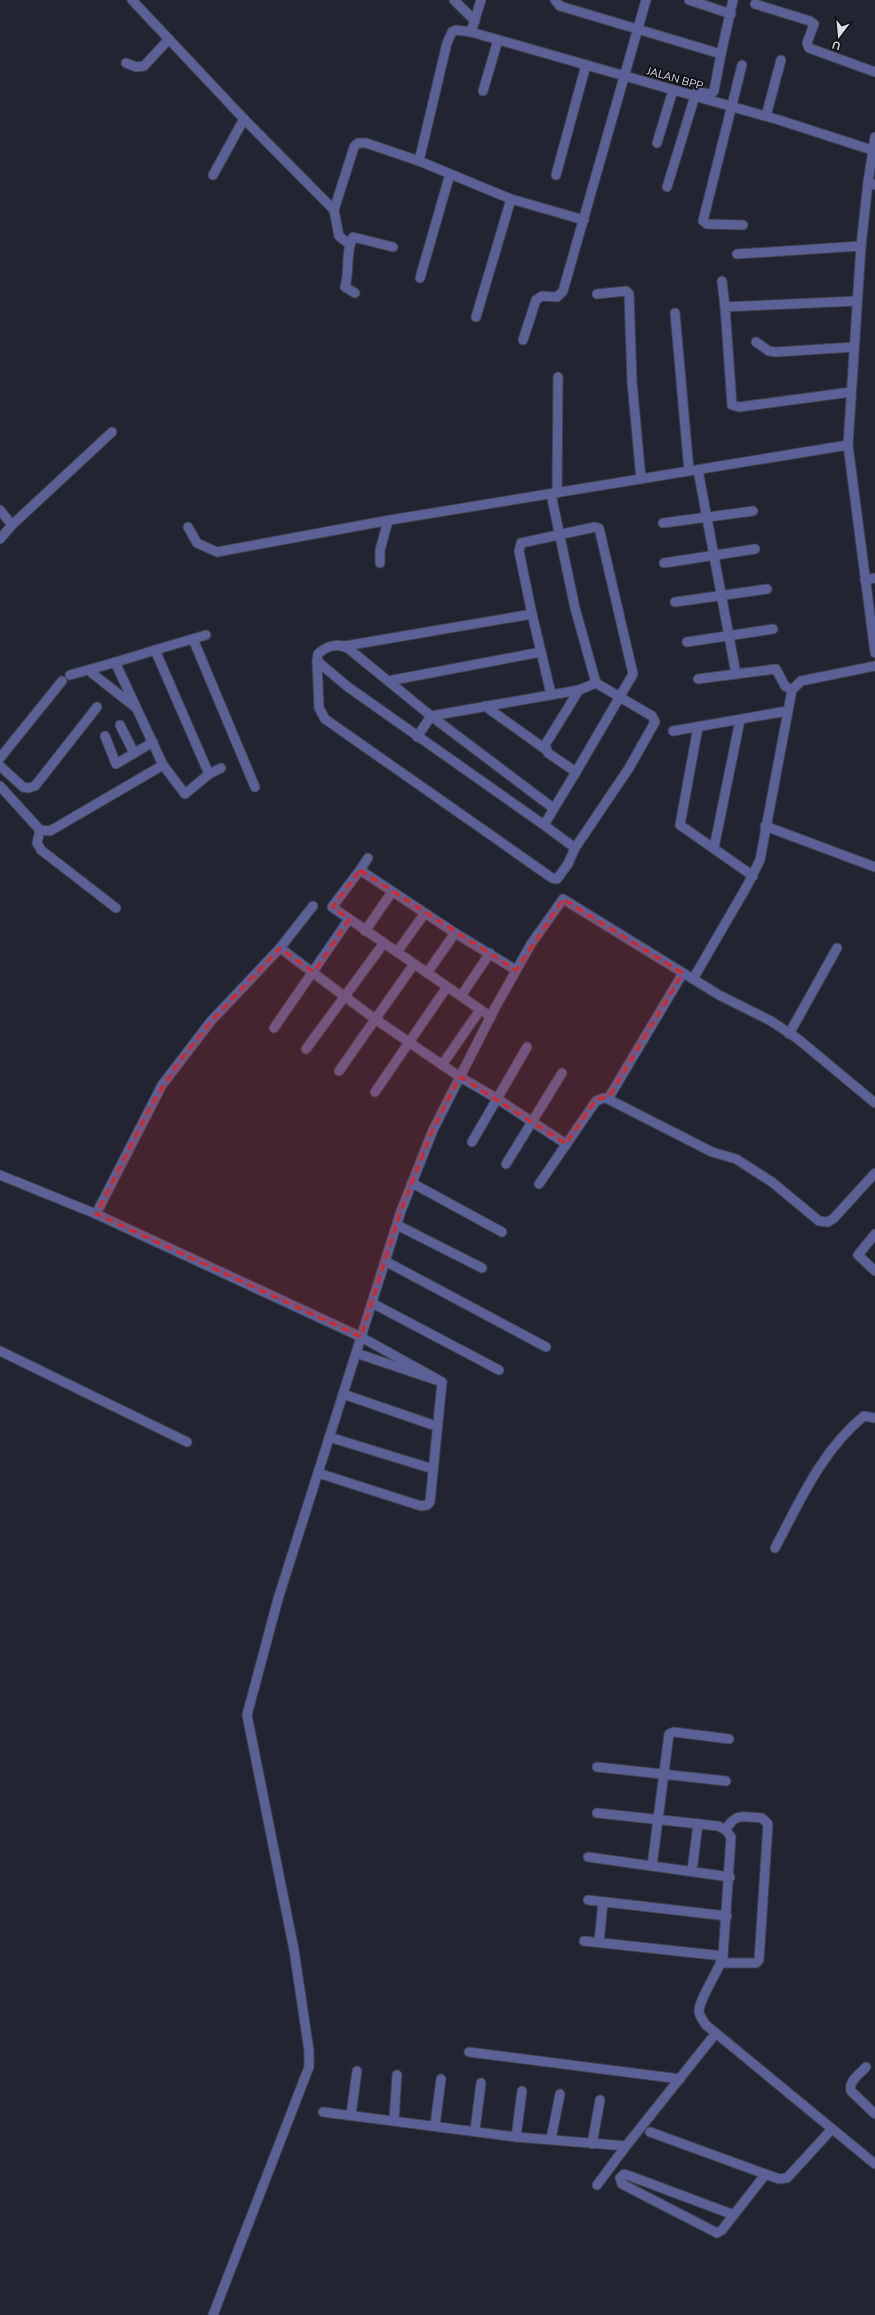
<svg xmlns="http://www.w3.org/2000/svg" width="875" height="2315" font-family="'Nunito Sans',sans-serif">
  <rect width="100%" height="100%" fill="#222431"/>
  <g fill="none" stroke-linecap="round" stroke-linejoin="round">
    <defs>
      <g id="minor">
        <polyline points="132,0 244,119 334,210"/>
        <polyline points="454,0 475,21"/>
        <polyline points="555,0 560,6 721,54 733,0"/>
        <polyline points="689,0 731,14"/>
        <polyline points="755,4 810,21 814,24 807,43 809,48 875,72"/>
        <polyline points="471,32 481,0"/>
        <polyline points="126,63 136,67 144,66 169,39"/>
        <polyline points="742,65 703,221 707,224 743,225"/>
        <polyline points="483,91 498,40"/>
        <polyline points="697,92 711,94 714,91 721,54"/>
        <polyline points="766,116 781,60"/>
        <polyline points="875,137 868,182 875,185"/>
        <polyline points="657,143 673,90"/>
        <polyline points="419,161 511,199"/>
        <polyline points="213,175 244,119"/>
        <polyline points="556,175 586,65"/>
        <polyline points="868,182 861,246 848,445 875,653"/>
        <polyline points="667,187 695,96"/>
        <polyline points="350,245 339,236 334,210 354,147 358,143 366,143 419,161 447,43 452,32 456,30 471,32 779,120 872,150"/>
        <polyline points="737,254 861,246"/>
        <polyline points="420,278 450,174"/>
        <polyline points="722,281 725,307"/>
        <path d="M355 293 345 287C350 271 345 252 353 237L393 247"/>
        <polyline points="597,294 626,291 629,294 632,382 641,479"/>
        <polyline points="675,313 689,471"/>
        <polyline points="476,317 511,199 584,220"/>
        <polyline points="523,340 536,300 542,296 557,297 563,291 646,0"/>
        <polyline points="756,342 769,351 776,352 854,347"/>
        <polyline points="851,392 739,407 732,405 725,307 857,301"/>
        <polyline points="698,470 736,674 776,669 785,686 792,690"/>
        <polyline points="557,493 558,377"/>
        <polyline points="0,510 12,525 0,539"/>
        <polyline points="663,523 753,511"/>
        <polyline points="12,525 112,432"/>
        <polyline points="188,527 197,543 217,552 390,520 848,445"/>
        <polyline points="380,563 380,550 388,521"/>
        <polyline points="664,563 755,549"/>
        <polyline points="865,580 875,578"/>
        <polyline points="675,602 767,589"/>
        <polyline points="532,614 551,694"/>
        <polyline points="193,639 255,787"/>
        <polyline points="687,642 773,629"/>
        <polyline points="345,646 532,614 519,551 521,543 595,527 599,528 633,674 576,772"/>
        <polyline points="155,650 206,635"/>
        <polyline points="317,661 319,708 325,719 552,878 557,879 568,864 575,848 544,825 576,772 548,753 545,745 579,690 596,683 575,608 551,494"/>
        <polyline points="88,670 135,707"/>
        <path d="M70 675C99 667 127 659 155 650L209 774 185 794 163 765 115 662"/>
        <polyline points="698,679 736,674"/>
        <polyline points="388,681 541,652"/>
        <polyline points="485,706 545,749"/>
        <polyline points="120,725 134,753"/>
        <polyline points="698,727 680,825 753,876"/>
        <polyline points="673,731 787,711"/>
        <polyline points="105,736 116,764 153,742"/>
        <polyline points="417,737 431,716 579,690"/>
        <polyline points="0,758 62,681"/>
        <polyline points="0,766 23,787 28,788 35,786 97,707"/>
        <polyline points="209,774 221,768"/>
        <polyline points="0,786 40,830 50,831 163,765"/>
        <path d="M544 825 348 687 317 661 318 654C326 646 339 642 349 649L431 716 553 808"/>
        <polyline points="765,826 875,867"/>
        <polyline points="40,830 37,843 41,850 116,908"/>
        <polyline points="575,848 629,768 655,722 652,716 596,683"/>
        <polyline points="714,848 740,720"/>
        <polyline points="360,870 368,858"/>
        <polyline points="313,906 280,948 375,1019 460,1077 496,1098 566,1144"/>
        <polyline points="365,931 392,892"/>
        <polyline points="397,952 425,913"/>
        <polyline points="427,973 455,933"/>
        <polyline points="683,973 608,1099 712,1152 736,1159 772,1182 819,1221 828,1222 834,1218 875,1173"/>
        <polyline points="693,979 747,886 760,860 792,690 801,681 875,666"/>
        <polyline points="461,996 490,953"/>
        <polyline points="491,1017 332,907 360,870 455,933 516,970"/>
        <polyline points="274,1028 349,919"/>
        <polyline points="789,1034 837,948"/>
        <polyline points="306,1049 384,943"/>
        <polyline points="442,1065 480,1010"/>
        <polyline points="339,1071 414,964"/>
        <polyline points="375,1092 447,987"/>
        <polyline points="472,1142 527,1047"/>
        <polyline points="506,1164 562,1073"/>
        <polyline points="0,1175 96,1214 361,1337 401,1211 433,1130 495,1008 531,944 563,899 719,995 771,1021 798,1039 875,1103"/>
        <polyline points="412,1183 502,1232"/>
        <polyline points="539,1184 596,1101 604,1098 608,1099"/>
        <polyline points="96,1214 162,1085 211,1021 280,948"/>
        <polyline points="397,1225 482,1268"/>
        <polyline points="875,1234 858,1255 875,1271"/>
        <polyline points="385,1261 546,1347"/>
        <polyline points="372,1303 499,1370"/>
        <polyline points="0,1351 187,1442"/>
        <polyline points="343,1394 436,1426"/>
        <polyline points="329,1437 433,1469"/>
        <polyline points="318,1473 421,1506 427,1505 430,1502 442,1382"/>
        <path d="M775 1548C800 1501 822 1450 864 1416L875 1418"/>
        <polyline points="597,1767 726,1781"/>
        <path d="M597 1813 718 1826 726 1830 731 1837 723 1956C719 1971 699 1999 699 2011 699 2016 703 2020 706 2025L875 2164"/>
        <polyline points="588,1857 730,1877"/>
        <polyline points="652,1866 669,1734 674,1732 729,1739"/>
        <polyline points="692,1871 698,1824"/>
        <polyline points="588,1900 727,1916"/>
        <polyline points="584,1941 723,1956"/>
        <polyline points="599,1942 603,1902"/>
        <path d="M721 1963H756L759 1960 768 1824 762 1818C745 1817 735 1812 726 1830"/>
        <polyline points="469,2052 680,2079"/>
        <path d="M866 2067C860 2074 848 2081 851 2091L875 2114"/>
        <polyline points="323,2112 516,2137 626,2146"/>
        <polyline points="351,2115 357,2071"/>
        <polyline points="394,2120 397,2075"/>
        <polyline points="435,2125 441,2079"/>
        <polyline points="475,2130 481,2083"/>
        <polyline points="650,2132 779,2179 787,2178 832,2129"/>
        <polyline points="516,2137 522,2091"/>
        <polyline points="551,2139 560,2094"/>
        <polyline points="592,2144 600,2100"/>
        <polyline points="597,2185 626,2146 716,2033"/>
        <polyline points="734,2215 630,2176 624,2174 620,2178 622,2184 717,2233 722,2230 765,2175"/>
        <polyline points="213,2315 309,2067 309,2051 294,1950 247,1715 278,1599 356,1353 361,1337 442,1382 356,1353"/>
      </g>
    </defs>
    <use href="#minor" stroke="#40424e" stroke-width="11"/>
    <use href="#minor" stroke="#5b6196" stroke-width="9"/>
  </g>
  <path fill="#d62828" fill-opacity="0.2" stroke="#d62828" stroke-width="3" stroke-dasharray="8 5" stroke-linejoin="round" d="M360 870 516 970 563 899 683 973 610 1096 596 1100 566 1144 460 1077 433 1130 401 1211 361 1337 96 1214 151 1105 178 1063 211 1021 280 948 314 972 349 919 332 907Z"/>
  <g text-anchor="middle" stroke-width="3.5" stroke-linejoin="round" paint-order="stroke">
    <g font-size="11" fill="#dedfe9" stroke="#0d0e14">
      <text transform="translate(675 78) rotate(16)" y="4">JALAN BPP</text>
    </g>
  </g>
  <g transform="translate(839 36) rotate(196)" stroke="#0d0e14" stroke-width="3" paint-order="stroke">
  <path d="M0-3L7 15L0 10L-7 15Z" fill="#dedfe9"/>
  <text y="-6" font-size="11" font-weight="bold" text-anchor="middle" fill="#dedfe9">U</text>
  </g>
</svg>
